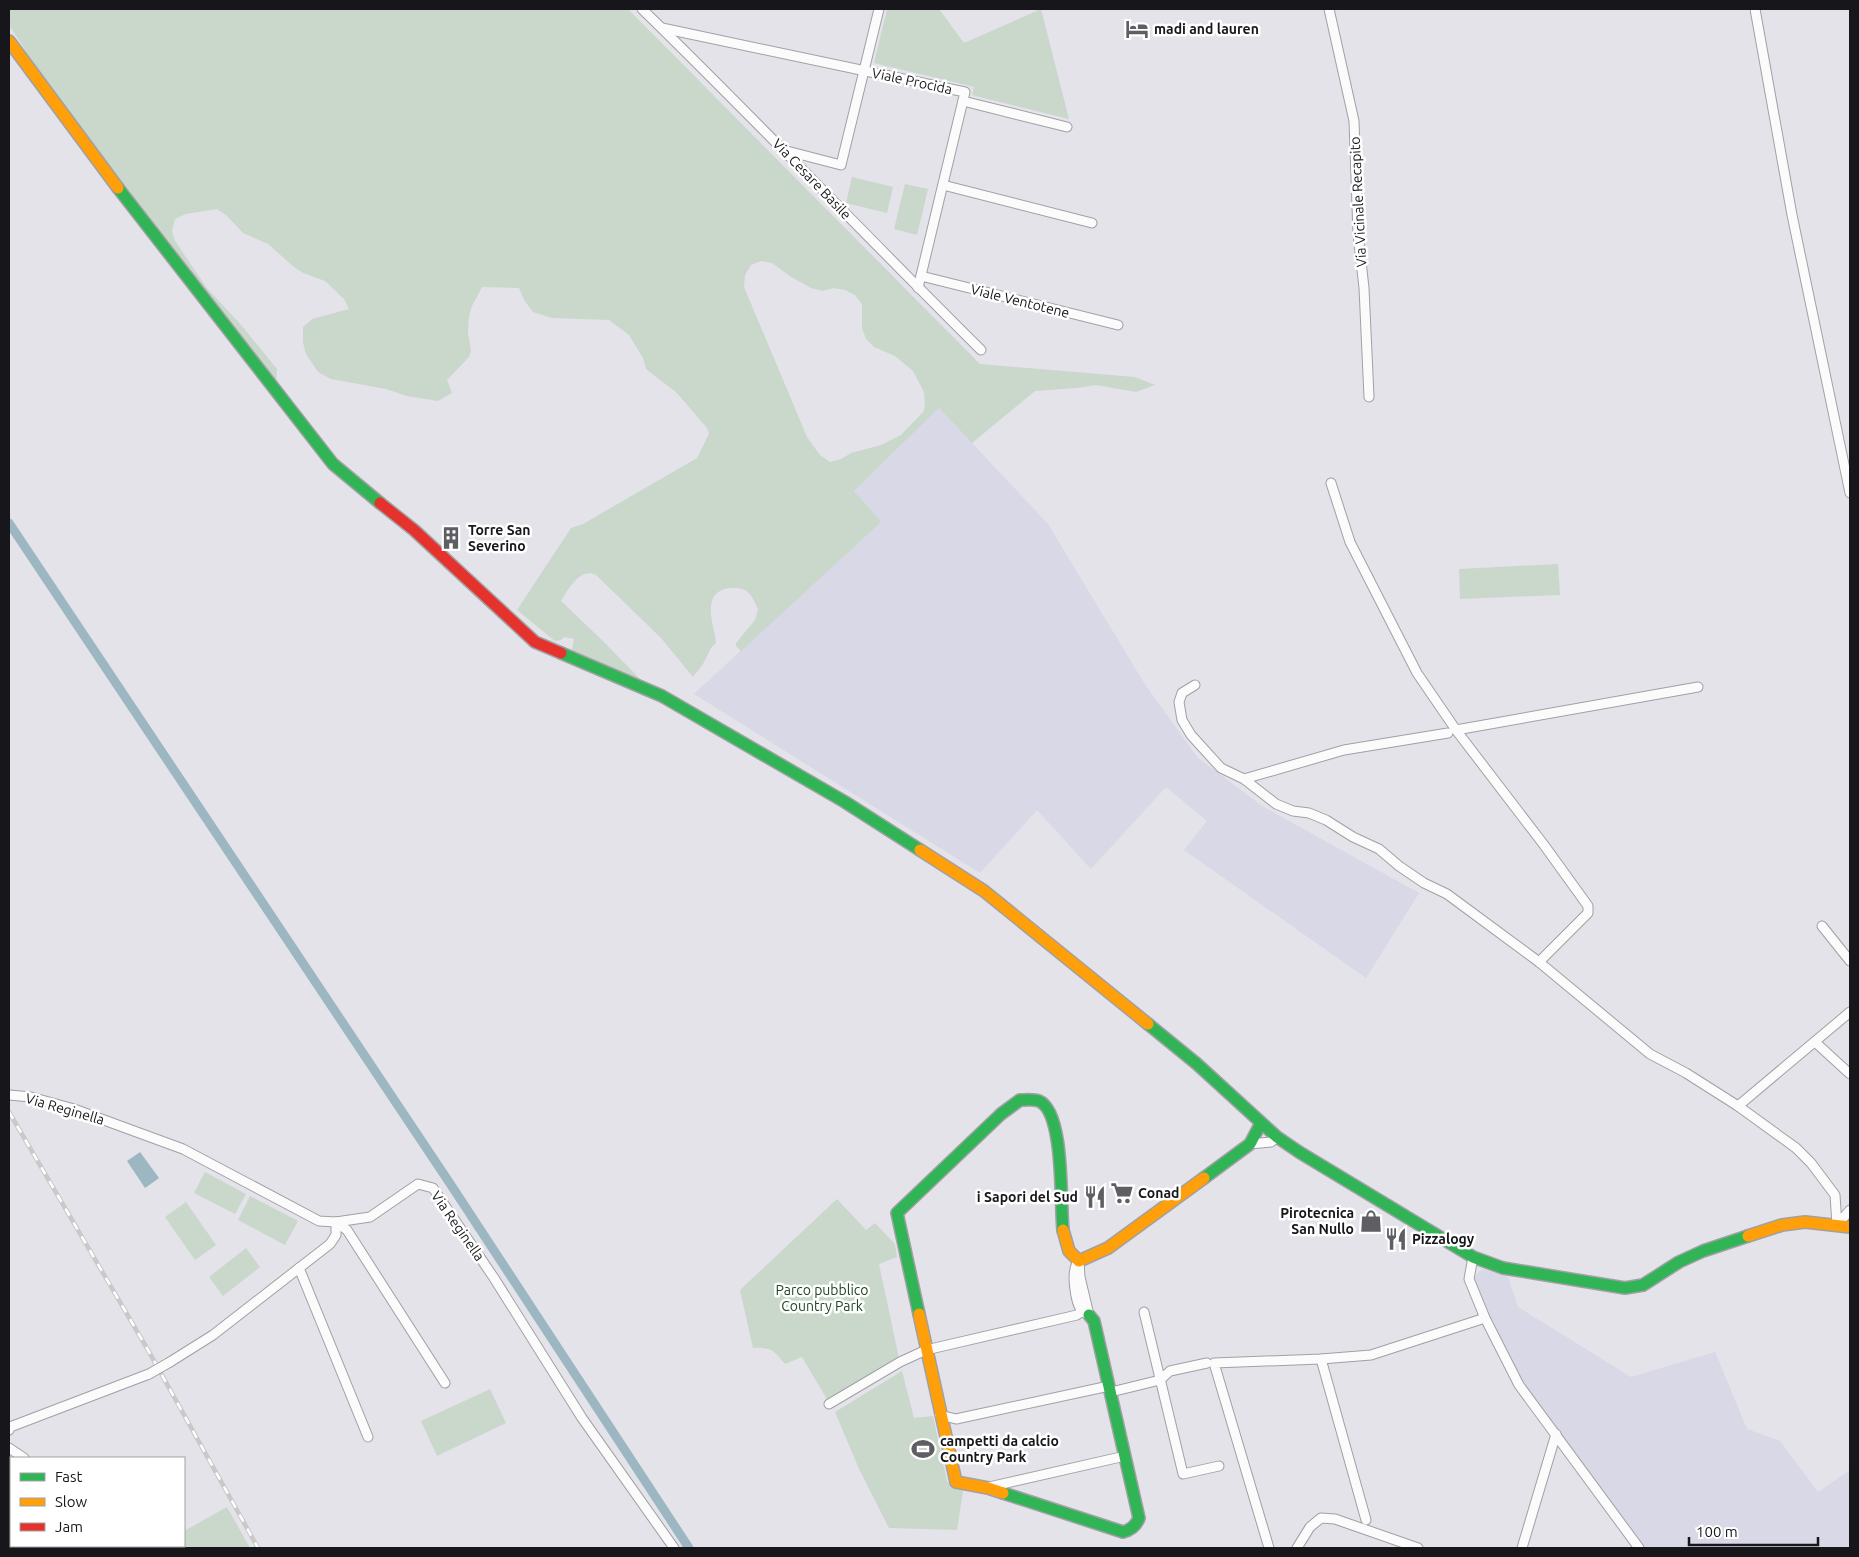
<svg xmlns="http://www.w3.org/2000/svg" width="1859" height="1557" font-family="Ubuntu,sans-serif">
  <rect width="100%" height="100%" fill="#e3e3e9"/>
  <g fill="#d8d8e6">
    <polygon points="939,408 1048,524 1144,683 1197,757 1262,806 1419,893 1366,978 1184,850 1207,821 1166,787 1091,869 1037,810 980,873 694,694 880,522 854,491"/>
    <polygon points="1482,1269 1508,1277 1518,1307 1631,1377 1715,1352 1747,1429 1780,1441 1818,1492 1850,1470 1850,1507 1849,1508 1850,1511 1850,1548 1644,1548 1607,1502 1522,1384 1487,1318 1472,1279"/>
  </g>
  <g fill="#cad8cc" fill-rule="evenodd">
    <path d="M9 9H628L980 364 1135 377 1155 385 1136 392 1096 385 1077 388 1035 391 972 443 939 408 854 491 881 522 741 651 736 646V643L755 620 758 609C755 603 751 593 745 590 734 585 715 588 712 601 708 614 715 630 716 643L711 648 703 664 693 677 661 638 596 575C580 567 568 590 561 601L603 641 642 681 572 650 574 639 564 637 561 640 555 641 517 610 571 528 583 524 697 458 709 434 707 428 677 393 646 369 643 358 629 335 609 320 552 318 533 312 524 300 519 288 482 287 472 306 469 316 468 333 471 351 469 357 447 380 452 393 438 401 407 396 386 389 331 379 318 372 306 354 303 343V327L312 319 349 309 344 299 325 281 303 273 294 267 268 244 243 233 227 216 217 209 186 214 175 219 172 231 175 241 207 288 242 326 277 369 276 387 125 196 48 86 9 25ZM761 261 772 263 791 277 811 288 823 291 833 288 845 290 855 295 862 304V328L866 339 874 347 895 356 913 371 924 392 925 407 923 412 901 435 881 445 851 453 841 459 830 462 820 455 807 437 744 287 745 275 751 265Z"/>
    <polygon points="887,9 939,9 964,43 1041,9 1069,119 972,95 974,87 874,63"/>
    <polygon points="852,177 893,187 887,213 846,203"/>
    <polygon points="905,184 928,189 917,235 894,229"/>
    <polygon points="1558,564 1560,595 1460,599 1459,569"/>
    <polygon points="205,1172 246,1194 235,1214 194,1193"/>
    <polygon points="250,1196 298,1221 285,1245 238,1220"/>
    <path d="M837 1199 866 1230 875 1223 895 1244 897 1257 879 1264 899 1358 828 1401 802 1357 785 1364C773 1350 772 1347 753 1348L740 1290Z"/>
    <polygon points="186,1202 216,1245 195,1260 165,1217"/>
    <polygon points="246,1248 260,1267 223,1296 209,1277"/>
    <polygon points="902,1371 914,1418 933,1416 947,1481 953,1488 963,1491 957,1530 889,1528 859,1469 835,1412"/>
    <polygon points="490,1389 506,1423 437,1456 421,1421"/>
    <polygon points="227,1507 250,1548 153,1548 157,1546 184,1546 184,1531"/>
  </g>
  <polygon fill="#9cb6c2" points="140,1152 159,1178 145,1188 127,1161"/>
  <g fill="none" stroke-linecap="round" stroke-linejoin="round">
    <polyline stroke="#9cb6c2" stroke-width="9" points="9,523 453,1188 689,1548"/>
    <defs>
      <g id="street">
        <path d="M642 9C757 121 867 237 981 350"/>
        <polyline points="1329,9 1354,121 1358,234 1364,288 1369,397"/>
        <polyline points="1755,9 1792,215 1850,493"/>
        <polyline points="662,28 965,92 918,288"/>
        <polyline points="963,101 1067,127"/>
        <polyline points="787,151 841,165 879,9"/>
        <polyline points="943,185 1092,223"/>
        <polyline points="921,276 1118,325"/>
        <polyline points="1331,483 1350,542 1417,673 1456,730 1544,845 1588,906 1588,913 1539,962"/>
        <polyline points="1195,685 1182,693 1179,702 1182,720 1191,735 1221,768 1244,779 1276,804 1293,811 1309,813 1326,820 1353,837 1379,849 1399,866 1424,883 1447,894 1539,962 1650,1054 1686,1073 1738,1106 1796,1148 1811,1163 1835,1195 1837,1225"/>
        <polyline points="1456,730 1698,687"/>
        <polyline points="1244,779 1344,750 1448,733"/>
        <polyline points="1822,926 1850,961"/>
        <polyline points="1815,1042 1850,1074"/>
        <polyline points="9,1095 31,1097 74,1109 183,1149 319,1221 336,1222 370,1217 418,1184 433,1188 494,1278 582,1418 674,1548"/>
        <polyline points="1738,1106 1850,1012"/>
        <polyline points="1250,1144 1271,1142 1277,1137"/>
        <polyline points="336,1222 347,1230 445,1383"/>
        <polyline points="1837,1225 1850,1210"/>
        <polyline points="1473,1257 1469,1279 1485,1318 1519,1385 1639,1548"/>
        <path d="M1079 1261 1080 1277 1089 1315C1087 1314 1084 1313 1082 1311 1075 1303 1070 1268 1079 1261Z"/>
        <polyline points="299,1268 368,1437"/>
        <polyline points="1144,1312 1183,1474 1219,1466"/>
        <polyline points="1321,1359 1366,1520"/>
        <polyline points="170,1362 213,1335 330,1244 336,1235 336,1222"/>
        <polyline points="1111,1392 1160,1380 1170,1371 1207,1363"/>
        <polyline points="829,1404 900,1362 926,1350 1077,1315 1082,1311"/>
        <polyline points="940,1415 956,1419 1109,1386"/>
        <polyline points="9,1430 10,1427 149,1374"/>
        <polyline points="9,1448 24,1458"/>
        <polyline points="989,1487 1125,1456"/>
        <polyline points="103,1546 104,1548"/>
        <polyline points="1269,1548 1214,1363 1321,1359 1371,1355 1485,1318"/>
        <polyline points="1297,1548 1310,1527 1321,1518 1335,1519 1418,1548"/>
        <polyline points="1522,1548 1556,1434"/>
      </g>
      <g id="fast">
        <polyline points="118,188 333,464 380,503"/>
        <polyline points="561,653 662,696 845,802 920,850"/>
        <polyline points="1148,1024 1197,1064 1277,1137 1299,1152 1473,1257 1503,1268 1625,1288 1643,1285 1679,1262 1703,1251 1748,1236"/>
        <polyline points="1204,1178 1250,1144 1261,1123"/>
        <path d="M919 1314 897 1213 1001 1114 1020 1100C1025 1100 1034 1099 1039 1101 1065 1112 1060 1205 1063 1230"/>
        <path d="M1003 1493 1123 1532C1131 1530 1136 1526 1139 1518L1094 1321 1089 1315"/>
      </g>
      <g id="slow">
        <polyline points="9,41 118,188"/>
        <polyline points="920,850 984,891 1148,1024"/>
        <polyline points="1063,1230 1069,1251 1079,1261 1108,1248 1204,1178"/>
        <polyline points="1748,1236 1782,1225 1805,1222 1850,1227"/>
        <polyline points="919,1314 956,1482 988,1488 1003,1493"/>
      </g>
      <polyline id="jam" points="380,503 414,530 535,642 561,653"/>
    </defs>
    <use href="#street" stroke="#a0a0a5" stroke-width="11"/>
    <use href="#fast" stroke="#a0a0a5" stroke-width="14"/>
    <use href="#slow" stroke="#a0a0a5" stroke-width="14"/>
    <use href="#jam" stroke="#a0a0a5" stroke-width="14"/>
    <use href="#street" stroke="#fbfbfc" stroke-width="9"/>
    <use href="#fast" stroke="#30b455" stroke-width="11"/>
    <use href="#slow" stroke="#ff9f0a" stroke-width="11"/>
    <use href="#jam" stroke="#e5322d" stroke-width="11"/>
    <defs>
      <polyline id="rail" points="9,1112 148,1350 258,1548"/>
    </defs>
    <use href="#rail" stroke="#c9c9ca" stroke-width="4.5"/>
    <use href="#rail" stroke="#fff" stroke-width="2.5" stroke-dasharray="8" stroke-linecap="butt"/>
    <defs>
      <polyline id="street-bridge" points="149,1374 170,1362"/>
    </defs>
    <use href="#street-bridge" stroke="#a0a0a5" stroke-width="11" stroke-linecap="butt"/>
    <use href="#street-bridge" stroke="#fbfbfc" stroke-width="9"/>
  </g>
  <defs>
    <symbol id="hotel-bare" viewBox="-9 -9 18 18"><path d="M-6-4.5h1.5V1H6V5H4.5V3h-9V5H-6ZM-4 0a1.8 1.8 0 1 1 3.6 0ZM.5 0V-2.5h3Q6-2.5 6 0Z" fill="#5e5e63" stroke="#fff" stroke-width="2.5" paint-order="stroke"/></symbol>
    <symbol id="building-bare" viewBox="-9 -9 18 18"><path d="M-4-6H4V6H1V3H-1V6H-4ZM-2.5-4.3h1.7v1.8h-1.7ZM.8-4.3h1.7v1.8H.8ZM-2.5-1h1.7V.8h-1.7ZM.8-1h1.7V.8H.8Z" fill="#5e5e63" stroke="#fff" stroke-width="2.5" paint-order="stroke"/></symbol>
    <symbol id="supermarket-bare" viewBox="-9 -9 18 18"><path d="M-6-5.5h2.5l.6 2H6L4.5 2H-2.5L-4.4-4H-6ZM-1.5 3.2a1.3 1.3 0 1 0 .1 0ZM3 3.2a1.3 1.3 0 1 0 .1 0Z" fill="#5e5e63" stroke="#fff" stroke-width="2.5" paint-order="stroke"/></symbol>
    <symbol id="restaurant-bare" viewBox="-9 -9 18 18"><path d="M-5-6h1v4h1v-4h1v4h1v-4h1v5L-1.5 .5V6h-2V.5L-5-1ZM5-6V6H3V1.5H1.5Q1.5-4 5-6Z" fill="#5e5e63" stroke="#fff" stroke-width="2.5" paint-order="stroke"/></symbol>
    <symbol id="shop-bare" viewBox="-9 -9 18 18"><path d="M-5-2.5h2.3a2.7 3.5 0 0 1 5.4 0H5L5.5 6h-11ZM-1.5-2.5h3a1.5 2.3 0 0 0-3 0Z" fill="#5e5e63" stroke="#fff" stroke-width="2.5" paint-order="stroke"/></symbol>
    <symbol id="stadium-bare" viewBox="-9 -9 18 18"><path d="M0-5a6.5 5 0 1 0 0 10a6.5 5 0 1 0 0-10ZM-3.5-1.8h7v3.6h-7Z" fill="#5e5e63" stroke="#fff" stroke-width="2.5" paint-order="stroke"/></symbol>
  </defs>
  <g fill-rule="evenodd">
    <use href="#hotel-bare" x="1121" y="13" width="32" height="32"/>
    <use href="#building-bare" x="435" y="522" width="32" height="32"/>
    <use href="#supermarket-bare" x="1106" y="1177" width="32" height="32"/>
    <use href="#restaurant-bare" x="1079" y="1181" width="32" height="32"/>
    <use href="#shop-bare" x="1355" y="1205" width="32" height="32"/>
    <use href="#restaurant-bare" x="1380" y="1223" width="32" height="32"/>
    <use href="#stadium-bare" x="907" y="1433" width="32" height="32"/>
  </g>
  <g text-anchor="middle" stroke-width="5" stroke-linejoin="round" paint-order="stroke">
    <g font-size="14" font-weight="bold" fill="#17171b" stroke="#fff" text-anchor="start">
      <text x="1154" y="34">madi and lauren</text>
      <text x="468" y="535">Torre San<tspan x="468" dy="16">Severino</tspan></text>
      <text x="1138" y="1198">Conad</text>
      <text x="1078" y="1202" text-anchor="end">i Sapori del Sud</text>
      <text x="1354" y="1218" text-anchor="end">Pirotecnica<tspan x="1354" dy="16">San Nullo</tspan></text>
      <text x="1412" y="1244">Pizzalogy</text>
      <text x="940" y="1446">campetti da calcio<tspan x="940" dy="16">Country Park</tspan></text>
    </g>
    <g font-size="14" fill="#17171b" stroke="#fff">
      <text transform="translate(912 81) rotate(12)" y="5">Viale Procida</text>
      <text transform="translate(812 179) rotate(46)" y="5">Via Cesare Basile</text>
      <text transform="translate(1358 202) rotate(-93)" y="5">Via Vicinale Recapito</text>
      <text transform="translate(1020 301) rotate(14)" y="5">Viale Ventotene</text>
      <text transform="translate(65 1109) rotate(16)" y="5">Via Reginella</text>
      <text transform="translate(458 1226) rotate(55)" y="5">Via Reginella</text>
    </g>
    <g font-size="14" fill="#1f4621" stroke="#fff">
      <text x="822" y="1295">Parco pubblico<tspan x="822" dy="16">Country Park</tspan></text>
    </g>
  </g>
  <rect width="1859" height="1557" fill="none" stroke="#17171b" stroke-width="20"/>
  <rect x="10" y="1457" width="175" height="90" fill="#ffffff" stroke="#a2a2a4"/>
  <rect x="20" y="1473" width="25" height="8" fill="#30b455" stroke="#a2a2a4"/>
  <text x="55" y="1482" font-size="15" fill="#17171b">Fast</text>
  <rect x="20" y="1498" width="25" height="8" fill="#ff9f0a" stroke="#a2a2a4"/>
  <text x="55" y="1507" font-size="15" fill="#17171b">Slow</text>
  <rect x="20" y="1523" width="25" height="8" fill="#e5322d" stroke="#a2a2a4"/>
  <text x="55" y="1532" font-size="15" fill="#17171b">Jam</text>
  <path d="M1689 1537v8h129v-8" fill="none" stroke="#17171b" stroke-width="2.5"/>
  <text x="1696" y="1537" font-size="15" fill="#17171b" stroke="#ffffff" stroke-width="4" paint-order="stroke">100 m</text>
</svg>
